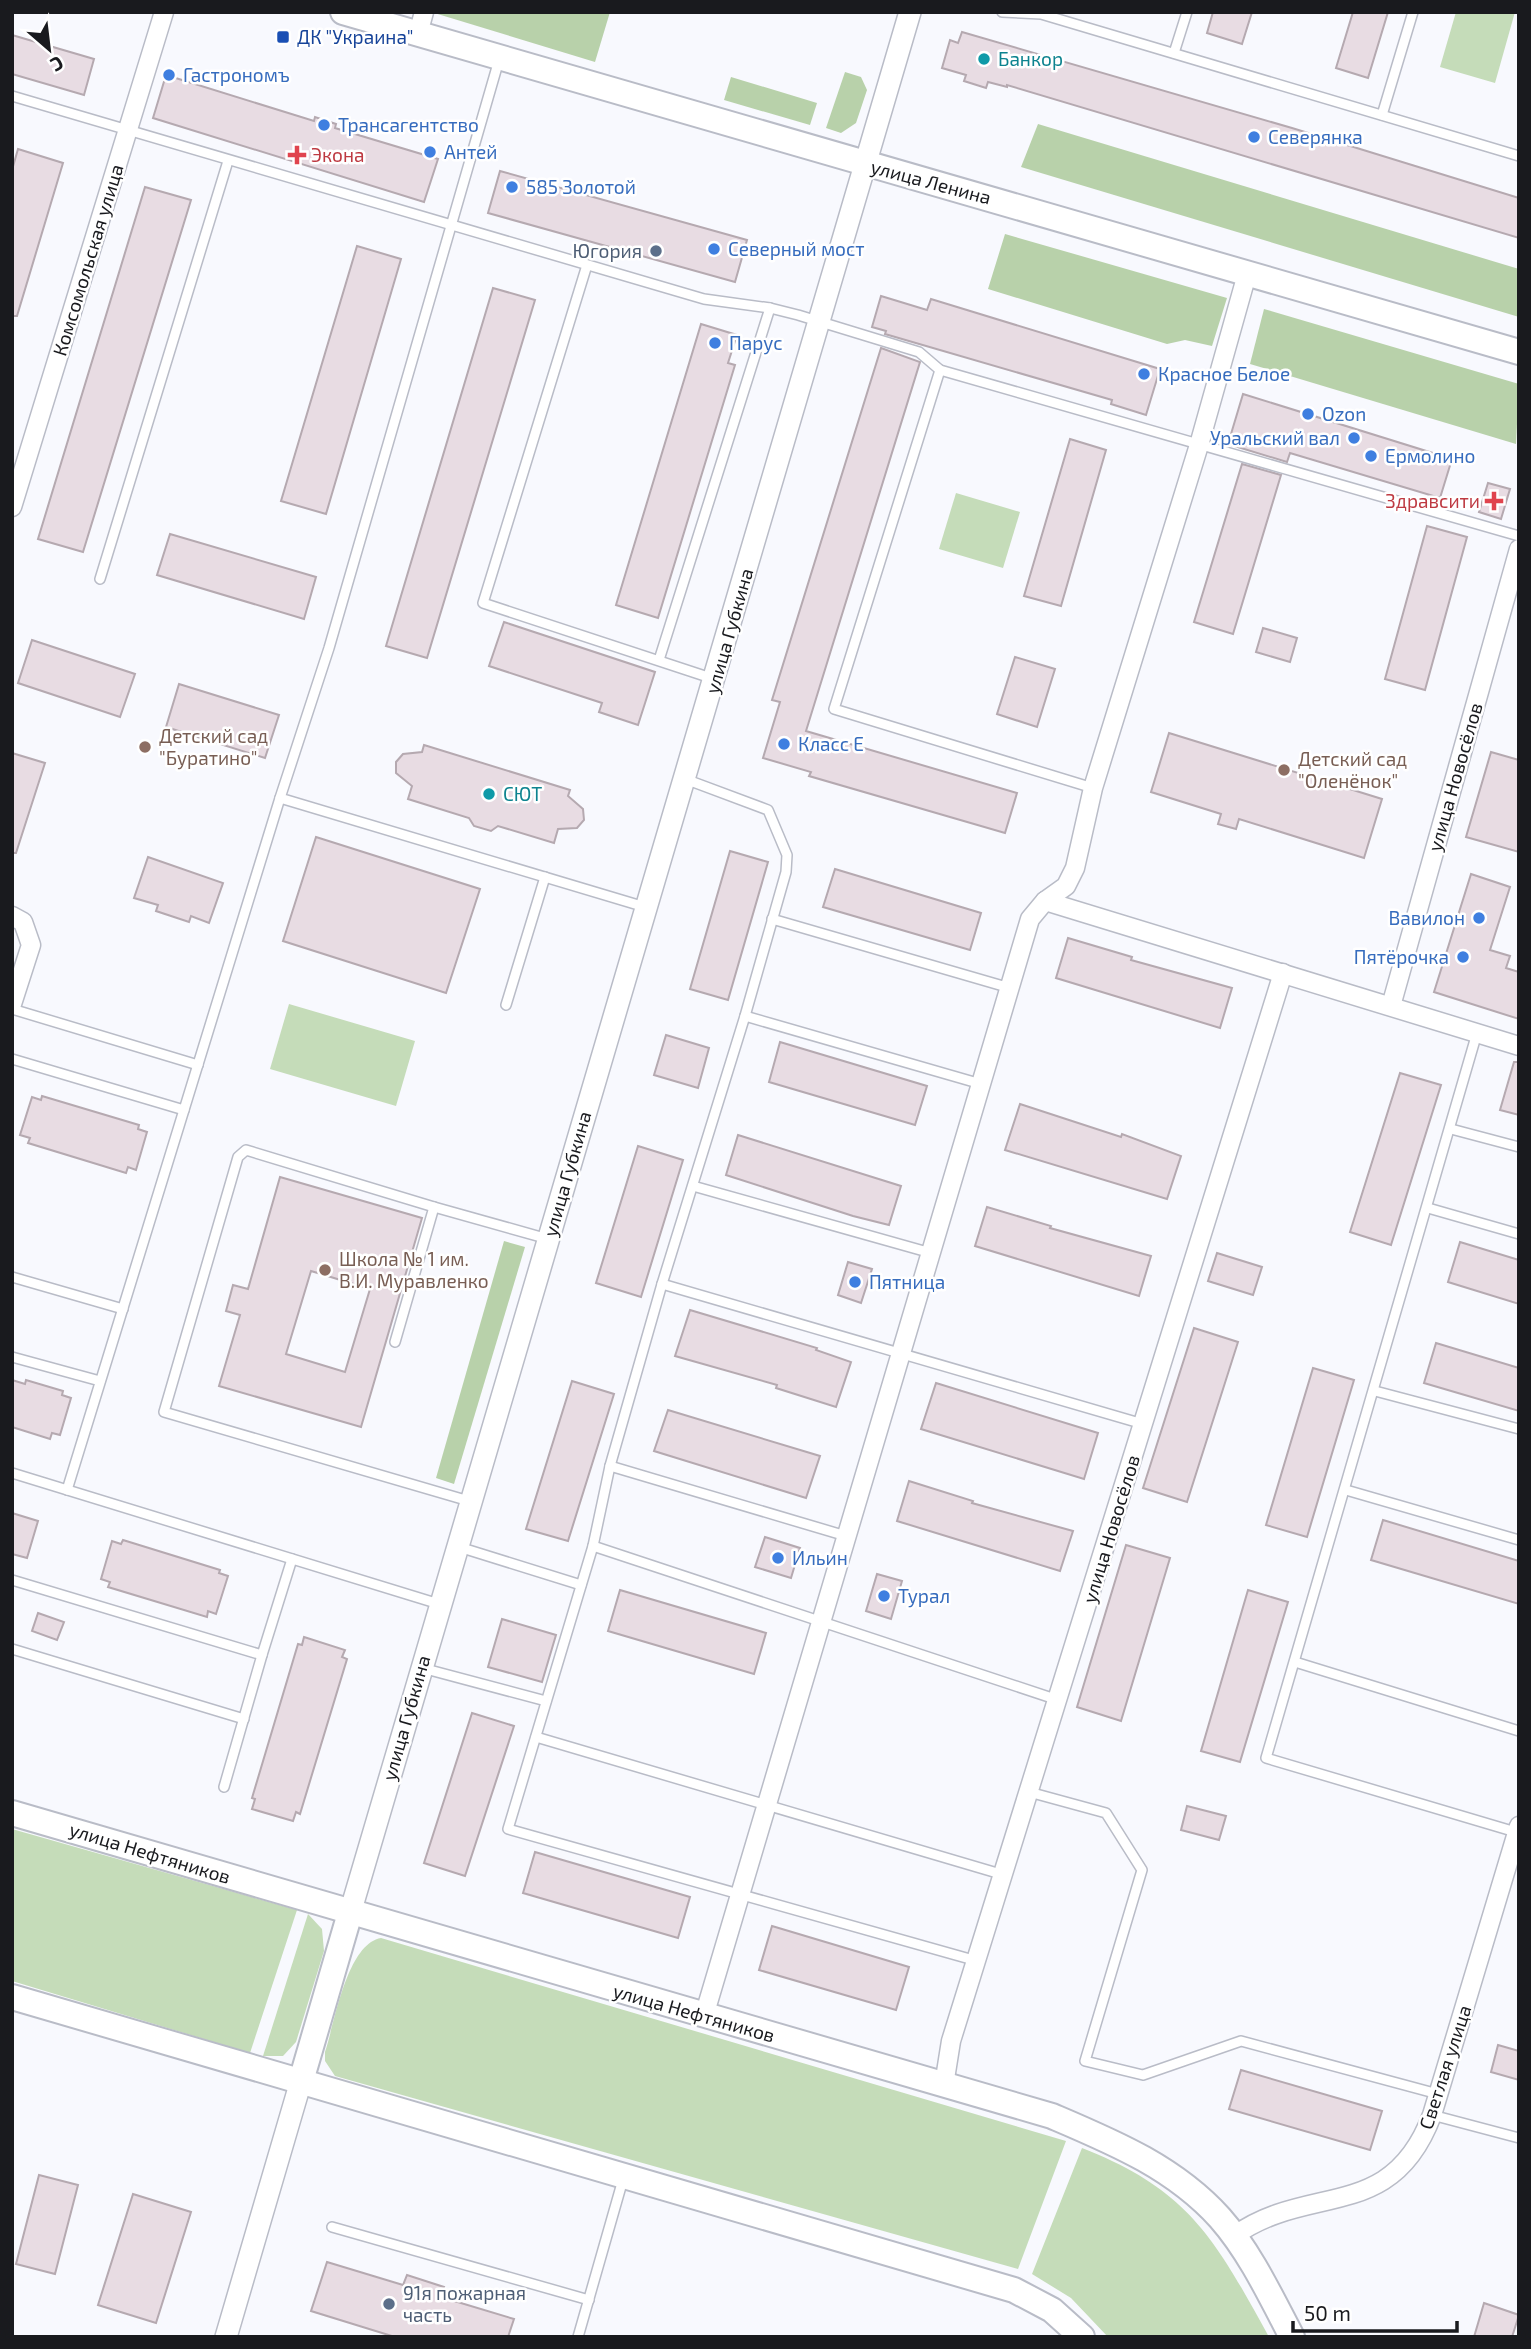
<svg xmlns="http://www.w3.org/2000/svg" width="1531" height="2349" font-family="'Exo 2',sans-serif">
  <rect width="100%" height="100%" fill="#f8f9fe"/>
  <g fill="#c5dcb9">
    <polygon points="1456,12 1515,12 1495,83 1440,67"/>
    <polygon points="956,493 1020,512 1003,568 939,549"/>
    <polygon points="289,1004 415,1041 396,1106 270,1069"/>
    <polygon points="12,1829 297,1910 250,2053 12,1981"/>
    <polygon points="308,1914 322,1929 324,1951 296,2042 283,2056 263,2056"/>
    <path d="M381 1938 1066 2141 1018 2269 335 2076 325 2061V2052C335 2022 347 1944 381 1938Z"/>
    <path d="M1082 2148C1190 2190 1216 2241 1269 2337H1108L1071 2298 1032 2274Z"/>
  </g>
  <g fill="#b8d1aa">
    <polygon points="431,12 610,12 595,62"/>
    <polygon points="845,72 861,77 867,90 856,123 841,133 826,128"/>
    <polygon points="731,77 817,103 810,125 724,100"/>
    <polygon points="1038,124 1519,269 1519,317 1021,167"/>
    <polygon points="1005,234 1227,298 1212,346 1185,340 1167,344 988,289"/>
    <polygon points="1264,309 1519,384 1516,444 1250,364"/>
    <polygon points="504,1241 525,1247 454,1484 436,1478"/>
  </g>
  <g fill="#e8dce3" stroke="#b5a9b0" stroke-width="2" fill-rule="evenodd">
    <polygon points="1213,12 1252,12 1242,44 1207,33"/>
    <polygon points="1353,12 1388,12 1368,78 1336,68"/>
    <polygon points="962,32 1292,128 1519,198 1519,238 1007,85 1007,87 988,82 986,88 964,81 966,75 942,68 950,40 958,43"/>
    <polygon points="12,35 94,59 84,95 12,74"/>
    <polygon points="166,75 314,121 315,117 336,124 335,128 438,159 424,202 153,118"/>
    <polygon points="18,149 63,163 17,316 12,316 12,170"/>
    <polygon points="500,171 747,240 735,282 488,213"/>
    <polygon points="145,187 191,200 83,552 38,539"/>
    <polygon points="357,246 401,259 326,514 281,501"/>
    <polygon points="493,288 535,300 427,658 386,646"/>
    <polygon points="881,296 927,310 931,299 1160,369 1146,415 1111,404 1112,400 885,334 886,331 872,327"/>
    <polygon points="701,324 737,335 728,363 735,365 658,618 616,605"/>
    <polygon points="881,348 920,362 806,731 1017,793 1005,833 809,776 811,772 763,758 780,702 772,700"/>
    <polygon points="1243,394 1452,459 1440,498 1290,453 1287,462 1228,444"/>
    <polygon points="1070,439 1106,450 1061,606 1024,596"/>
    <polygon points="1242,464 1281,475 1233,634 1194,622"/>
    <polygon points="1488,483 1510,489 1501,519 1479,512"/>
    <polygon points="1427,526 1467,537 1425,690 1385,679"/>
    <polygon points="170,534 316,577 304,619 157,575"/>
    <polygon points="504,622 655,672 638,725 599,712 602,703 489,666"/>
    <polygon points="1263,628 1297,638 1290,662 1256,652"/>
    <polygon points="32,640 135,674 120,717 18,683"/>
    <polygon points="1015,657 1055,669 1037,727 997,714"/>
    <polygon points="179,684 279,715 265,758 166,727"/>
    <polygon points="1169,733 1382,799 1364,858 1239,819 1236,829 1218,824 1221,814 1151,792"/>
    <polygon points="424,745 570,790 568,796 583,809 584,820 577,828 558,829 554,843 498,826 491,831 474,826 469,818 408,799 412,786 396,773 396,762 403,754 422,752"/>
    <polygon points="1491,752 1519,760 1519,852 1466,837"/>
    <polygon points="12,753 45,763 16,853 12,853"/>
    <polygon points="316,837 480,889 446,993 283,941"/>
    <polygon points="730,851 768,862 728,1000 690,989"/>
    <polygon points="148,857 223,883 209,923 191,916 189,922 156,911 158,905 134,898"/>
    <polygon points="835,869 981,913 970,950 823,907"/>
    <polygon points="1471,874 1510,887 1490,950 1510,956 1506,968 1519,972 1519,1019 1434,992"/>
    <polygon points="1068,938 1132,957 1131,960 1232,988 1220,1028 1056,978"/>
    <polygon points="666,1035 709,1048 698,1088 654,1075"/>
    <polygon points="780,1042 927,1086 915,1125 769,1082"/>
    <polygon points="1514,1062 1519,1062 1519,1115 1500,1110"/>
    <polygon points="1400,1073 1441,1085 1391,1245 1350,1232"/>
    <polygon points="42,1096 139,1125 138,1129 147,1132 136,1170 128,1167 126,1173 28,1143 30,1138 20,1135 32,1097 41,1100"/>
    <polygon points="1020,1104 1121,1137 1122,1134 1181,1156 1167,1199 1005,1150"/>
    <polygon points="738,1135 901,1186 889,1225 853,1216 726,1175"/>
    <polygon points="638,1146 683,1160 641,1297 596,1283"/>
    <path d="M280 1177 422 1218 361 1427 219 1386 240 1315 226 1311 233 1285 248 1289ZM311 1271 370 1289 345 1372 286 1354Z"/>
    <polygon points="987,1207 1051,1226 1050,1228 1151,1256 1139,1296 975,1246"/>
    <polygon points="1460,1242 1519,1260 1519,1304 1448,1282"/>
    <polygon points="1217,1253 1262,1267 1253,1295 1208,1281"/>
    <polygon points="848,1262 872,1269 861,1303 838,1295"/>
    <polygon points="690,1310 817,1348 816,1350 851,1362 836,1407 776,1388 777,1385 675,1356"/>
    <polygon points="1194,1328 1238,1342 1187,1502 1143,1488"/>
    <polygon points="1436,1343 1519,1368 1519,1411 1424,1383"/>
    <polygon points="1313,1368 1354,1380 1307,1537 1266,1525"/>
    <polygon points="12,1380 25,1384 26,1380 63,1391 62,1395 71,1398 60,1435 52,1433 50,1439 12,1427"/>
    <polygon points="572,1381 614,1394 568,1541 526,1529"/>
    <polygon points="936,1383 1098,1433 1084,1479 921,1429"/>
    <polygon points="668,1410 820,1456 806,1498 654,1451"/>
    <polygon points="909,1481 973,1501 972,1503 1073,1531 1060,1571 897,1521"/>
    <polygon points="12,1513 38,1521 27,1558 12,1554"/>
    <polygon points="1383,1520 1519,1561 1519,1604 1371,1560"/>
    <polygon points="765,1537 800,1548 791,1578 755,1567"/>
    <polygon points="123,1540 220,1570 219,1573 228,1576 216,1614 208,1611 207,1617 108,1587 110,1582 101,1579 112,1541 121,1544"/>
    <polygon points="1126,1545 1170,1558 1121,1721 1077,1707"/>
    <polygon points="877,1574 902,1581 891,1619 866,1611"/>
    <polygon points="620,1590 766,1633 754,1674 608,1631"/>
    <polygon points="1248,1590 1288,1602 1240,1762 1201,1751"/>
    <polygon points="38,1613 64,1622 57,1640 32,1631"/>
    <polygon points="502,1619 556,1635 542,1682 488,1667"/>
    <polygon points="304,1637 345,1650 342,1657 347,1659 300,1814 296,1812 293,1821 252,1809 255,1799 252,1798 298,1644 302,1645"/>
    <polygon points="472,1713 514,1726 465,1876 424,1863"/>
    <polygon points="1187,1806 1226,1816 1219,1840 1181,1830"/>
    <polygon points="535,1852 690,1897 678,1938 523,1893"/>
    <polygon points="772,1926 909,1967 896,2010 759,1970"/>
    <polygon points="1498,2045 1519,2051 1519,2080 1491,2072"/>
    <polygon points="1241,2070 1382,2111 1370,2150 1229,2109"/>
    <polygon points="39,2175 78,2185 55,2274 16,2264"/>
    <polygon points="133,2194 191,2212 156,2323 98,2305"/>
    <polygon points="327,2262 403,2285 407,2275 444,2287 441,2297 514,2319 508,2337 395,2337 311,2311"/>
    <polygon points="1484,2303 1519,2315 1512,2337 1474,2337"/>
  </g>
  <g fill="none" stroke-linecap="round" stroke-linejoin="round">
    <defs>
      <g id="service">
        <polyline points="1002,12 1041,14 1519,156"/>
        <polyline points="1174,53 1187,12"/>
        <polyline points="499,60 329,648 280,798 645,907"/>
        <polyline points="12,96 704,299 770,308 798,315 919,352 940,370 1519,536"/>
        <polyline points="1382,115 1413,12"/>
        <polyline points="587,265 483,603 714,679"/>
        <polyline points="940,370 834,709 1093,788"/>
        <polyline points="100,579 228,161"/>
        <polyline points="659,660 770,308"/>
        <polyline points="685,779 768,810 787,855 786,872 745,1016 662,1284 610,1466 593,1546 508,1829 977,1961"/>
        <polyline points="772,919 1010,988"/>
        <polyline points="506,1005 545,877"/>
        <polyline points="12,1009 198,1065"/>
        <polyline points="745,1016 981,1084"/>
        <polyline points="1477,1033 1266,1758 1519,1833"/>
        <polyline points="12,1059 184,1110"/>
        <polyline points="1451,1129 1519,1147"/>
        <polyline points="693,1186 931,1253"/>
        <polyline points="434,1207 548,1239"/>
        <polyline points="1428,1208 1519,1234"/>
        <polyline points="12,1277 123,1309"/>
        <polyline points="662,1284 1143,1424"/>
        <polyline points="395,1342 434,1207 246,1150 238,1157 164,1412 469,1501"/>
        <polyline points="12,1357 100,1381"/>
        <polyline points="1375,1391 1519,1429"/>
        <polyline points="610,1466 846,1536"/>
        <polyline points="12,1473 439,1604"/>
        <polyline points="67,1490 280,798"/>
        <polyline points="1346,1490 1519,1540"/>
        <polyline points="593,1546 1058,1700"/>
        <polyline points="459,1547 581,1585"/>
        <polyline points="12,1580 262,1655 224,1787"/>
        <polyline points="12,1649 244,1719"/>
        <polyline points="262,1655 292,1559"/>
        <polyline points="1295,1662 1519,1731"/>
        <polyline points="422,1668 546,1701"/>
        <polyline points="536,1737 1004,1875"/>
        <polyline points="1029,1792 1106,1813 1142,1870 1085,2061 1143,2075 1241,2041 1438,2094"/>
        <polyline points="1432,2115 1519,2138"/>
        <polyline points="332,2227 589,2300"/>
        <polyline points="578,2337 624,2176"/>
      </g>
      <g id="minor">
        <polyline points="418,34 424,12"/>
        <polyline points="12,507 164,12"/>
        <polyline points="1045,901 1519,1046"/>
        <polyline points="12,916 23,922 31,945 12,1004"/>
        <polyline points="1391,1006 1519,549"/>
        <polyline points="704,2016 1030,919 1045,901 1066,886 1075,868 1093,788 1199,445 1247,274"/>
        <polyline points="944,2085 951,2041 1283,973"/>
        <path d="M1234 2236C1309 2182 1391 2224 1432 2115L1519 1826"/>
      </g>
      <g id="tertiary">
        <polyline points="350,1913 910,12"/>
        <polyline points="226,2337 301,2081"/>
      </g>
      <g id="secondary">
        <polyline points="343,12 1519,352"/>
        <path d="M12 1813 1052 2116C1113 2142 1174 2167 1220 2218 1250 2252 1271 2297 1292 2337"/>
        <polyline points="12,1997 1014,2290 1052,2310 1082,2337"/>
        <polyline points="301,2081 350,1913"/>
      </g>
    </defs>
    <use href="#service" stroke="#b9bcc7" stroke-width="12"/>
    <use href="#minor" stroke="#b9bcc7" stroke-width="21"/>
    <use href="#tertiary" stroke="#b9bcc7" stroke-width="24"/>
    <use href="#secondary" stroke="#b9bcc7" stroke-width="28"/>
    <use href="#service" stroke="#fff" stroke-width="9"/>
    <use href="#minor" stroke="#fff" stroke-width="18"/>
    <use href="#tertiary" stroke="#fff" stroke-width="21"/>
    <use href="#secondary" stroke="#fff" stroke-width="24"/>
  </g>
  <rect fill="#1a4fb4" stroke="#fff" stroke-width="2.5" x="276" y="30" width="14" height="14" rx="3.5"/>
  <g fill="#0f9aa8" stroke="#fff" stroke-width="2.5">
    <circle cx="984" cy="59" r="7"/>
    <circle cx="489" cy="794" r="7"/>
  </g>
  <g fill="#3f7fe0" stroke="#fff" stroke-width="2.5">
    <circle cx="169" cy="75" r="7"/>
    <circle cx="324" cy="125" r="7"/>
    <circle cx="1254" cy="137" r="7"/>
    <circle cx="430" cy="152" r="7"/>
    <circle cx="512" cy="187" r="7"/>
    <circle cx="714" cy="249" r="7"/>
    <circle cx="715" cy="343" r="7"/>
    <circle cx="1144" cy="374" r="7"/>
    <circle cx="1308" cy="414" r="7"/>
    <circle cx="1354" cy="438" r="7"/>
    <circle cx="1371" cy="456" r="7"/>
    <circle cx="784" cy="744" r="7"/>
    <circle cx="1479" cy="918" r="7"/>
    <circle cx="1463" cy="957" r="7"/>
    <circle cx="855" cy="1282" r="7"/>
    <circle cx="778" cy="1558" r="7"/>
    <circle cx="884" cy="1596" r="7"/>
  </g>
  <g fill="#e0444e" stroke="#fff" stroke-width="2.5">
    <path d="M293.5 144.5h7v7h7v7h-7v7h-7v-7h-7v-7h7z"/>
    <path d="M1490.5 490.5h7v7h7v7h-7v7h-7v-7h-7v-7h7z"/>
  </g>
  <g fill="#5c6f8a" stroke="#fff" stroke-width="2.5">
    <circle cx="656" cy="251" r="7"/>
    <circle cx="389" cy="2304" r="7"/>
  </g>
  <g fill="#8d6e63" stroke="#fff" stroke-width="2.5">
    <circle cx="145" cy="747" r="7"/>
    <circle cx="1284" cy="770" r="7"/>
    <circle cx="325" cy="1270" r="7"/>
  </g>
  <g text-anchor="middle" stroke-width="5" stroke-linejoin="round" paint-order="stroke">
    <g font-size="19" fill="#164399" stroke="#fff" text-anchor="start">
      <text x="297" y="44">ДК "Украина"</text>
    </g>
    <g font-size="19" fill="#0d838f" stroke="#fff" text-anchor="start">
      <text x="998" y="66">Банкор</text>
      <text x="503" y="801">СЮТ</text>
    </g>
    <g font-size="19" fill="#366cbe" stroke="#fff" text-anchor="start">
      <text x="183" y="82">Гастрономъ</text>
      <text x="338" y="132">Трансагентство</text>
      <text x="1268" y="144">Северянка</text>
      <text x="444" y="159">Антей</text>
      <text x="526" y="194">585 Золотой</text>
      <text x="728" y="256">Северный мост</text>
      <text x="729" y="350">Парус</text>
      <text x="1158" y="381">Красное Белое</text>
      <text x="1322" y="421">Ozon</text>
      <text x="1340" y="445" text-anchor="end">Уральский вал</text>
      <text x="1385" y="463">Ермолино</text>
      <text x="798" y="751">Класс Е</text>
      <text x="1465" y="925" text-anchor="end">Вавилон</text>
      <text x="1449" y="964" text-anchor="end">Пятёрочка</text>
      <text x="869" y="1289">Пятница</text>
      <text x="792" y="1565">Ильин</text>
      <text x="898" y="1603">Турал</text>
    </g>
    <g font-size="19" fill="#be3a42" stroke="#fff" text-anchor="start">
      <text x="311" y="162">Экона</text>
      <text x="1480" y="508" text-anchor="end">Здравсити</text>
    </g>
    <g font-size="19" fill="#191a1e" stroke="#fff">
      <text transform="translate(931 182) rotate(15)" y="7">улица Ленина</text>
      <text transform="translate(88 260) rotate(-73)" y="7">Комсомольская улица</text>
      <text transform="translate(729 631) rotate(-74)" y="7">улица Губкина</text>
      <text transform="translate(1455 777) rotate(-74)" y="7">улица Новосёлов</text>
      <text transform="translate(567 1174) rotate(-74)" y="7">улица Губкина</text>
      <text transform="translate(1111 1529) rotate(-73)" y="7">улица Новосёлов</text>
      <text transform="translate(406 1718) rotate(-74)" y="7">улица Губкина</text>
      <text transform="translate(150 1853) rotate(17)" y="7">улица Нефтяников</text>
      <text transform="translate(694 2013) rotate(16)" y="7">улица Нефтяников</text>
      <text transform="translate(1445 2067) rotate(-72)" y="7">Светлая улица</text>
    </g>
    <g font-size="19" fill="#4e5e75" stroke="#fff" text-anchor="end">
      <text x="642" y="258">Югория</text>
      <text x="403" y="2300" text-anchor="start">91я пожарная<tspan x="403" dy="22">часть</tspan></text>
    </g>
    <g font-size="19" fill="#785e54" stroke="#fff" text-anchor="start">
      <text x="159" y="743">Детский сад<tspan x="159" dy="22">"Буратино"</tspan></text>
      <text x="1298" y="766">Детский сад<tspan x="1298" dy="22">"Оленёнок"</tspan></text>
      <text x="339" y="1266">Школа № 1 им.<tspan x="339" dy="22">В.И. Муравленко</tspan></text>
    </g>
  </g>
  <rect width="1531" height="2349" fill="none" stroke="#191a1e" stroke-width="28"/>
  <g transform="translate(49 49) rotate(152)" stroke="#ffffff" stroke-width="5" paint-order="stroke">
  <path d="M0-5L12 26L0 18L-12 26Z" fill="#191a1e"/>
  <text y="-10" font-size="19" font-weight="bold" text-anchor="middle" fill="#191a1e">С</text>
  </g>
  <path d="M1293 2321v10h164v-10" fill="none" stroke="#191a1e" stroke-width="3.5"/>
  <text x="1304" y="2321" font-size="21" fill="#191a1e" stroke="#ffffff" stroke-width="5" paint-order="stroke">50 m</text>
</svg>
